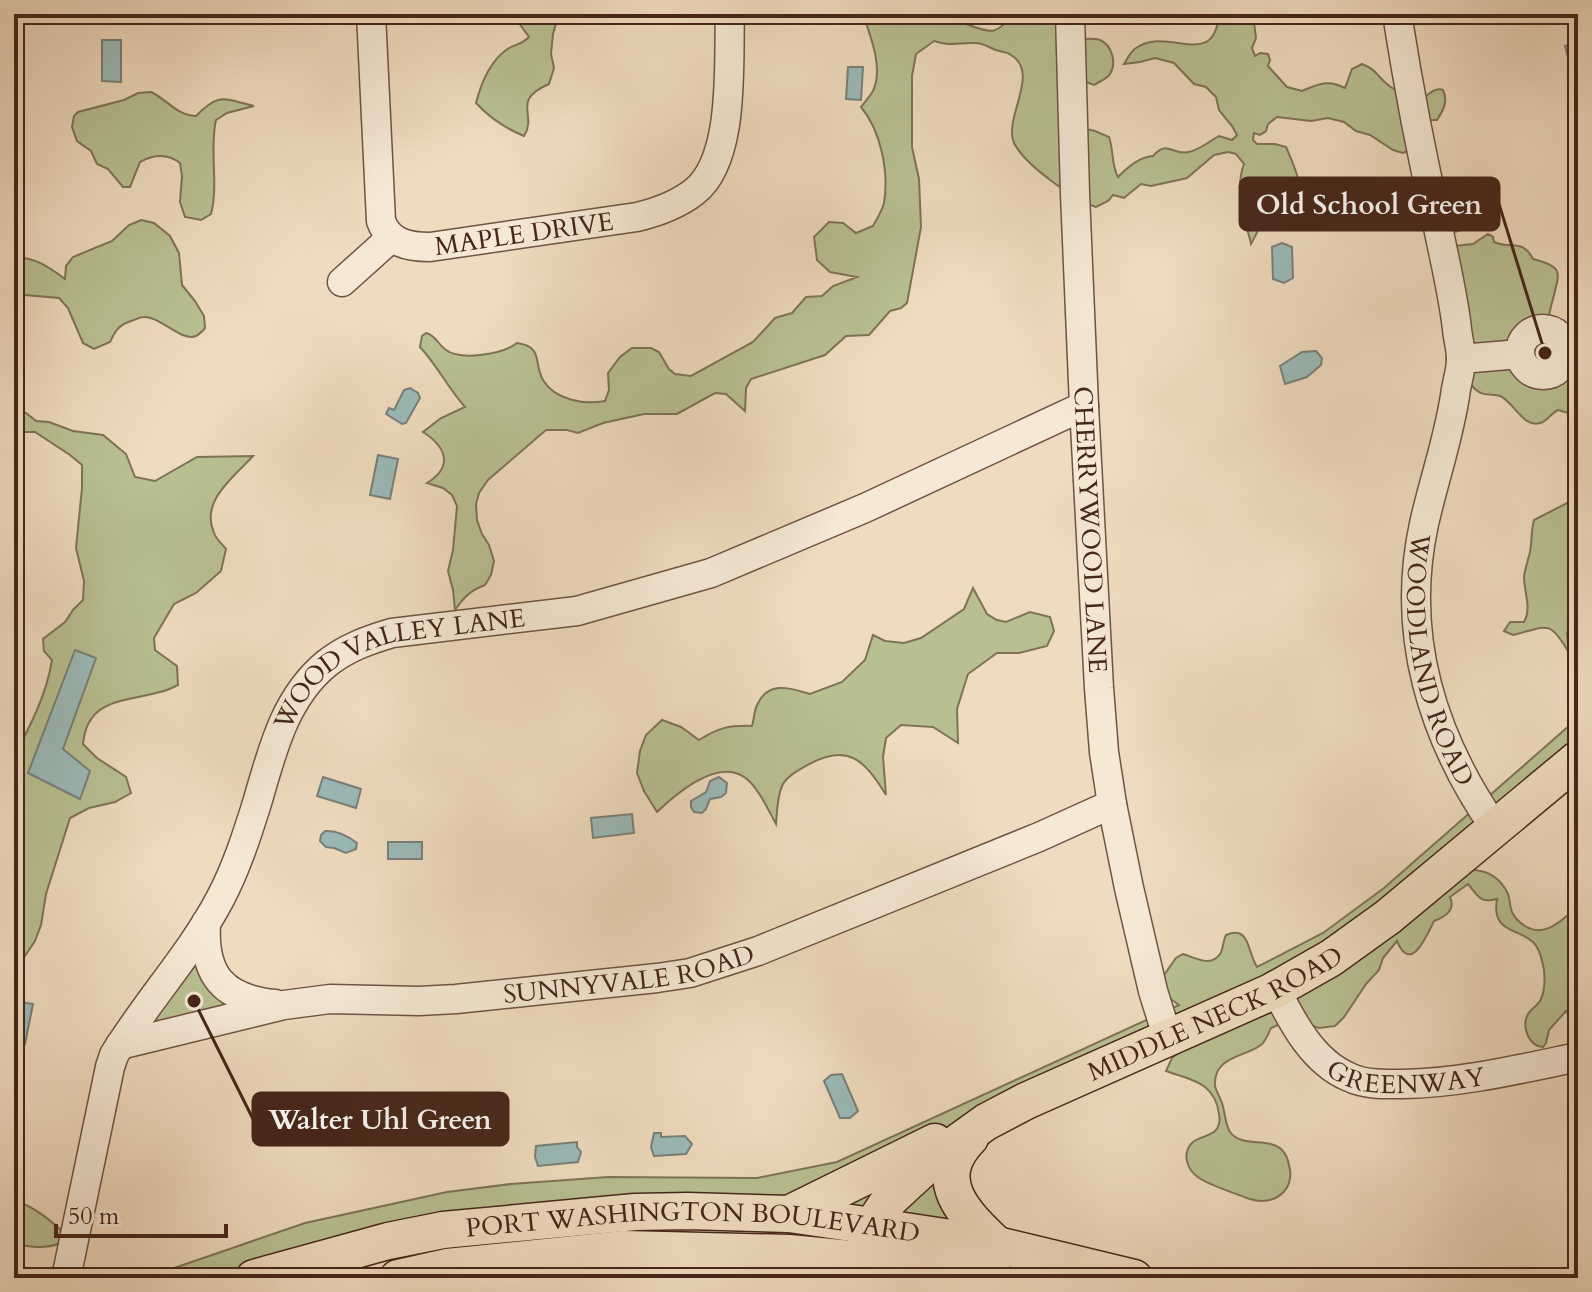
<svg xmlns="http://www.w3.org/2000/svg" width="1592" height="1292" font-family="Cardo,serif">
  <rect width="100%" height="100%" fill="#efdbbf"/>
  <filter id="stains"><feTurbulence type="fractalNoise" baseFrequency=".0025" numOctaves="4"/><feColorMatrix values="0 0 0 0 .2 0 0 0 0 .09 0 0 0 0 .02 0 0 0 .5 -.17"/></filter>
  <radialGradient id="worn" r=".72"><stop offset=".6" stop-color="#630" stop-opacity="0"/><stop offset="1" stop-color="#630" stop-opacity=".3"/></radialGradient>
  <g fill="#b8c092" stroke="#7e7356" stroke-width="2">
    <path d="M517 14H557V20L553 34 551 54 554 68 549 84C510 101 538 114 524 136 507 129 489 117 476 103 481 83 489 63 506 50 514 44 522 45 529 37L519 23Z"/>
    <path d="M846 14H917L922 17C935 19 949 19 962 23 988 30 993 40 1013 14H1057L1081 39C1087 39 1095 38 1100 40 1112 45 1117 63 1110 74 1107 79 1100 81 1094 85L1076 78 1082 128 1095 131 1109 137C1114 151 1111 164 1118 177 1128 167 1139 157 1153 156 1167 139 1173 156 1189 152 1199 150 1210 141 1219 136L1232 140 1237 135 1232 126 1219 110 1216 97 1206 87 1194 84 1174 63 1155 58 1140 62 1124 64C1128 58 1130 52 1136 48 1168 25 1214 72 1219 14H1253L1256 38 1252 48 1255 56 1260 53 1268 54 1270 60 1268 66 1287 87 1302 91C1318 84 1328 79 1345 88L1352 69 1362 64C1377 70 1376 75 1387 84 1397 93 1411 96 1423 99 1429 94 1435 87 1443 90 1448 102 1444 109 1437 120H1427L1412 149 1403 153 1393 150 1370 135 1356 131 1344 122 1328 118 1311 121 1277 117 1268 124 1266 131 1260 135 1254 133 1253 140 1257 144H1275L1286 147C1295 168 1304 185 1297 208 1287 208 1280 203 1270 203L1264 209 1260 227 1251 244C1245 218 1234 190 1244 164L1236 154 1228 152 1214 155 1187 178 1151 186 1141 184 1124 198 1113 195 1108 201 1096 207C1073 199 1025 165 1014 143 1003 118 1041 73 1011 55 1008 52 1003 52 999 51 991 49 984 43 976 43 958 42 952 47 934 41L916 54 912 76V147L919 179 921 227 907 303 901 308 890 311 869 335 846 336 825 355 751 379 746 388 745 411 726 394 715 393 677 414H644L603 423 578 433 567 430H546L488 480 479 493 476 504 477 520 482 534 489 545 494 561 491 575 485 585C471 590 464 597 455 610L453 590 448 571 453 550 457 506 452 495 443 488 427 483C454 466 446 447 423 432L441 418 465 407C448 388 437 365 420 347L422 336 426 333C437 336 437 344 446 350 461 361 503 354 517 343 544 347 533 362 543 380 555 400 584 405 605 401L609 390 608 373 620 357 632 348H651L659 352 669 369 675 374 691 376 753 342 775 318 792 313 806 297 822 296 833 286 857 277 830 272 817 260 814 237 829 222 843 223 856 233 873 226C877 219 882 211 884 203 889 172 881 131 861 107 865 102 870 96 873 91 883 70 872 40 865 20Z"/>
    <path d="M151 92C168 100 176 115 196 116 219 92 224 99 254 106L227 113 216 120C209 151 219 183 211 214L201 220 185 217 180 202 182 176 180 163C167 153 153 155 140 162L130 187H123L108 169 97 164 91 151 77 141 72 127 74 116 78 112 124 100 138 93Z"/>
    <path d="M1448 203H1455L1462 207 1466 218 1461 230 1452 233 1455 246 1473 244 1488 234 1493 237 1494 242C1512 250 1522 238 1533 259 1565 267 1559 273 1553 299 1551 305 1550 312 1548 319L1545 323C1518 327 1516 343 1511 366L1534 377 1545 378 1578 374V416L1558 410C1552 413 1548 419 1543 422 1523 431 1514 401 1500 396 1487 392 1484 399 1471 385L1443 206Z"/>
    <path d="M141 220 154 223 170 236 179 253 182 285 195 301 204 316 205 328C204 330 198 335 196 336 181 342 160 316 144 317 139 317 135 320 131 321 119 325 115 331 110 342L94 349 83 343 68 308 59 298 14 294V258C34 256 50 268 65 279L66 266 73 257 112 241 129 225Z"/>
    <circle cx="1543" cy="352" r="23"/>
    <path d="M20 412 26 413 36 421 49 422 73 431 103 435 126 454 135 477 155 481 197 457 253 456C233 478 200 501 214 533 216 539 222 544 226 549L221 571 196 593 174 604 154 638 155 650 177 666 178 685C172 688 166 691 160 692 125 702 87 698 83 744L97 758 126 777 131 793 115 802 89 808 70 818 46 894 41 925 35 941 14 972V756C30 727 47 693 52 660L44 651 43 639 65 622 73 610 83 600 84 581 76 548 82 488V465L70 455 35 432H14V415Z"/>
    <path d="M1573 500H1578V533L1574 534 1570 554 1569 601 1578 615V637L1567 633 1569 653C1549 618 1547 627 1513 635L1504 631 1510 622H1524C1532 608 1524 592 1524 577 1525 568 1528 561 1530 552 1532 542 1531 531 1534 520Z"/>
    <path d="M973 588 987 614 997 620 1006 622 1030 612 1050 617 1054 631 1047 646 1019 653H997L968 674 957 709 958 743 933 727 901 725 886 738 883 757 886 795C864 759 847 742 806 766 797 771 786 777 782 786 777 798 777 812 776 824 768 810 761 792 749 781 721 754 677 793 657 812L644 791 637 773 640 751 646 735 662 720 681 727 699 740C718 728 729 725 752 726 754 720 754 711 757 705 768 680 790 688 810 694L842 682 865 660 873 635 885 641 904 643 921 638 964 609Z"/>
    <path d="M1578 718V759L1468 870C1486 869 1500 877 1508 894 1510 900 1510 907 1512 912 1515 918 1520 923 1525 926 1546 939 1563 919 1578 906V937L1573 951 1578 963V1022L1572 1020 1566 1011 1549 1030 1546 1043 1543 1047C1529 1046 1521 1027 1528 1014 1531 1009 1537 1006 1540 1001 1545 992 1545 980 1544 970 1542 960 1540 949 1533 942 1518 928 1491 933 1497 899 1479 904 1478 895 1468 884L1450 897C1456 910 1445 917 1434 921 1427 935 1411 975 1397 941L1383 958 1379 970 1366 984 1344 1017 1335 1026 1319 1028 1313 1026 1306 1019 1305 1013 1271 1028C1268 1034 1266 1040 1262 1044 1248 1057 1213 1055 1215 1086 1216 1091 1220 1097 1222 1103 1225 1112 1225 1124 1230 1132 1242 1148 1267 1137 1281 1149 1286 1154 1288 1159 1289 1165 1296 1190 1274 1207 1250 1199 1234 1193 1214 1187 1199 1178 1187 1170 1181 1153 1193 1142 1199 1137 1210 1136 1215 1131 1220 1126 1220 1119 1219 1114 1215 1082 1191 1080 1166 1071L1172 1058 1196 1040 962 1145 980 1230 688 1211 246 1278H145L305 1223 447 1192 511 1184 608 1177 757 1178 837 1162 1179 1005 1168 997 1164 975 1176 958 1183 954C1194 957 1211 968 1220 954 1223 950 1223 941 1226 935 1250 925 1247 951 1257 967L1323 933 1384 888Z"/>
    <polygon points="205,942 255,1001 120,1045"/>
    <path d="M14 1200C37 1208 53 1222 70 1239 51 1249 34 1249 14 1243Z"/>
    <polygon points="586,1265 599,1271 607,1278 525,1278 525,1274"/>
  </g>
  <g fill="#9bbab8" stroke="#797f79" stroke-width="2">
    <polygon points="102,40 121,40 121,82 102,81"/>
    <polygon points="1578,43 1578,83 1575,84 1565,46"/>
    <polygon points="848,67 863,67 861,100 846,99"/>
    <polygon points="1282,243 1292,247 1293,278 1284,283 1273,279 1272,247"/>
    <polygon points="1316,351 1322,358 1321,365 1307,377 1285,384 1280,366 1302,352"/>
    <polygon points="410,388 418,393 420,398 406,423 402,424 386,414 389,408 394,410 404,390"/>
    <polygon points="378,455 398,459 390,499 370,495"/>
    <polygon points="75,650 96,658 63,749 90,771 80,799 28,773"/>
    <polygon points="323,777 361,789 356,808 317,796"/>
    <polygon points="719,777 727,783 726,793 721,797 710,799 706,809 702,813 694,812 691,807 691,801 706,792 710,781"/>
    <polygon points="632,814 634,833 593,838 591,818"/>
    <path d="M325 831C336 830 348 836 357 843L356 849 346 853 334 848 326 847 320 841 321 835Z"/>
    <rect x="388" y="842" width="34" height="17"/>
    <polygon points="15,1001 33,1004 25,1044 14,1042"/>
    <polygon points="842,1074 858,1111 850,1118 840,1118 824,1081 831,1075"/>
    <polygon points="654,1133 661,1133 661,1137 685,1136 692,1144 686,1154 654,1156 651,1147"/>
    <polygon points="577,1142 577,1147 581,1152 578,1162 538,1166 535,1157 536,1146"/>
  </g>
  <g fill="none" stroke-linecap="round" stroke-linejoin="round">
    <defs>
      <g id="minor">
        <path id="s1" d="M371 14 381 221C389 243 408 247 430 247L637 217C658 212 677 205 694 192 736 159 728 63 730 14"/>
        <path id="s2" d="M1070 14 1075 194 1084 406 1099 688 1104 752 1112 804 1129 888 1153 991 1168 1039"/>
        <path id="s3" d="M1397 14C1408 84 1421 153 1437 222 1444 258 1453 293 1457 329 1458 339 1461 349 1461 359 1461 369 1458 379 1456 389 1450 435 1434 479 1424 524 1400 634 1432 737 1495 828"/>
        <polyline points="342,282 391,238"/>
        <circle cx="1543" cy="352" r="23"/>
        <polyline points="1461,359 1520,354"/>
        <path d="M206 923C203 975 223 999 275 1004"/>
        <path id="s4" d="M1276 989C1292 1022 1313 1062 1349 1077 1365 1085 1385 1084 1403 1084 1462 1083 1520 1069 1578 1057"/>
        <path id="s5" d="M120 1045 284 1005 330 999 419 1001 456 999 657 978 690 973 758 951 1039 837 1112 804"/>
        <path id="s6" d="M66 1278 110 1067 114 1055C147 1001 191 954 220 899 236 869 247 835 257 803 272 752 284 699 326 664 346 648 368 640 392 633L577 611 711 573 865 508 1084 406"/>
      </g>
      <g id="major">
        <path d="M970 1138C929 1180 964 1214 997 1245"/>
        <polyline points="789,1214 935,1142"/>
        <path id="s7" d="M861 1259 872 1226 890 1199 929 1163 986 1122 1026 1101 1271 992 1331 958 1388 917 1578 759"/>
        <path id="s8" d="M254 1278 388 1241 443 1230 635 1212 688 1211 789 1214 872 1226 997 1245 1134 1278"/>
        <polyline points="398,1278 447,1267 624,1249 789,1253 923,1266 996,1278"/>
      </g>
    </defs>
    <use href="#minor" stroke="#705343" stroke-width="31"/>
    <use href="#major" stroke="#45261a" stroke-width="39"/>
    <use href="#minor" stroke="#f5e8d5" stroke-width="28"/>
    <use href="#major" stroke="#efdbbf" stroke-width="36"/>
  </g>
  <g text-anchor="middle" stroke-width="7" stroke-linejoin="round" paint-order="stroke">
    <g font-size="26" fill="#45261a" stroke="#f5e8d5">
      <text dy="9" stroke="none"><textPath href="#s1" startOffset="362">MAPLE DRIVE</textPath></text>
      <text dy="9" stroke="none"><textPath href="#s2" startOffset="516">CHERRYWOOD LANE</textPath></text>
      <text dy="9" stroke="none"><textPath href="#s3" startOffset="660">WOODLAND ROAD</textPath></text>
      <text dy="9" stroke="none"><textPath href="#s6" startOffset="742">WOOD VALLEY LANE</textPath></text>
      <text dy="9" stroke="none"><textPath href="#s5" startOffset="516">SUNNYVALE ROAD</textPath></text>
      <text dy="9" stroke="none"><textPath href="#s7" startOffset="444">MIDDLE NECK ROAD</textPath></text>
      <text dy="9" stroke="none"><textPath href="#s4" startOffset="174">GREENWAY</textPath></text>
      <text dy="9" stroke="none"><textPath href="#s8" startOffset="446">PORT WASHINGTON BOULEVARD</textPath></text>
    </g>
  </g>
  <path fill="none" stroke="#45261a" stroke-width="3" d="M1545 353L1499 204M194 1001L253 1119"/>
  <g fill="#45261a" stroke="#f5e8d5" stroke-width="3">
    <circle cx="1545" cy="353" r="8"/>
    <circle cx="194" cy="1001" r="8"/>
  </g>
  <g fill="#45261a" stroke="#45261a" stroke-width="3">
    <rect x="1240" y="178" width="259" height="52" rx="8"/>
    <rect x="253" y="1093" width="255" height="52" rx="8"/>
  </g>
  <g font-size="28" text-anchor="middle" font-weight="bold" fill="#fff">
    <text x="1369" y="214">Old School Green</text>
    <text x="380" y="1129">Walter Uhl Green</text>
  </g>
  <rect width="1592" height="1292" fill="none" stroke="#efdbbf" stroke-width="48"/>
  <rect x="16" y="16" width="1560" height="1260" fill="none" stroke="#45261a" stroke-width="4"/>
  <rect x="24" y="24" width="1544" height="1244" fill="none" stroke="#45261a" stroke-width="2"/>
  <path d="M56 1224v12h170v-12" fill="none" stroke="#45261a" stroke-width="4"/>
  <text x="68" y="1224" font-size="24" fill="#45261a" stroke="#f5e8d5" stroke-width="6" paint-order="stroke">50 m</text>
  <rect width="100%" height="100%" filter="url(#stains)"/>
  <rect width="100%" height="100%" fill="url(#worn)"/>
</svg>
